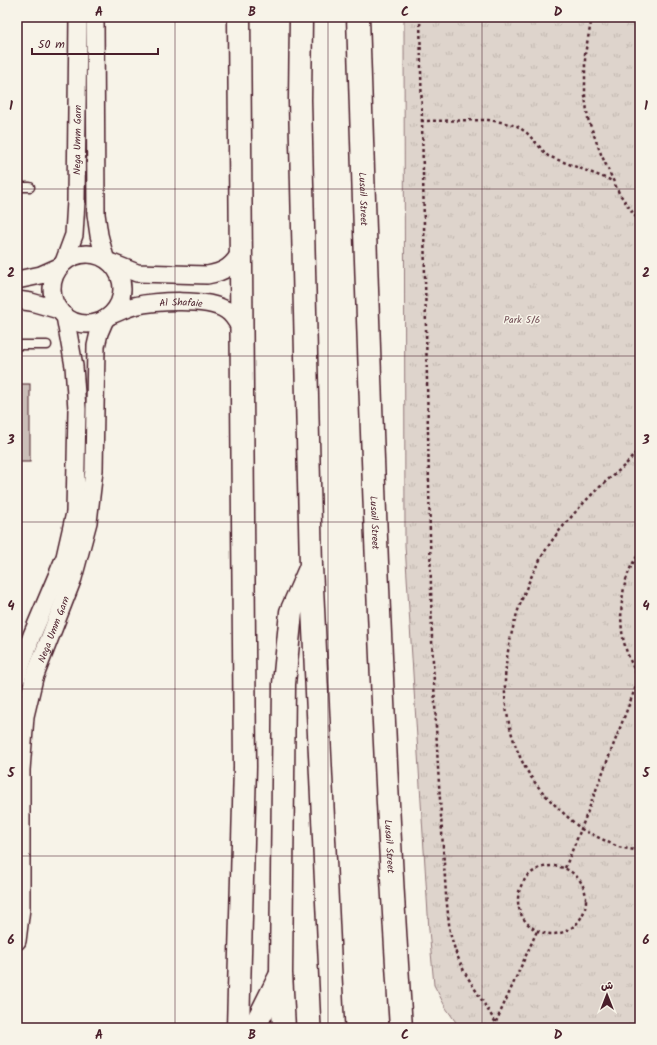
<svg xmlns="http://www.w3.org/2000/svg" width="657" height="1045" font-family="Kalam,'Playpen Sans Arabic',sans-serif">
  <defs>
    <pattern id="park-tufts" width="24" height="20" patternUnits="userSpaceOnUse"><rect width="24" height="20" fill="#ded4cc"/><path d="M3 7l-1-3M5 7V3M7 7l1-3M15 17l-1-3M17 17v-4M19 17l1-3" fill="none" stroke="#c0b6af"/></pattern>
  </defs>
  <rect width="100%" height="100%" fill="#f7f3e8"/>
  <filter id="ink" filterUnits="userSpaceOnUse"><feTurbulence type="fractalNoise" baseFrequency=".025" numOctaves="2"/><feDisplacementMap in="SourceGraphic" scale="8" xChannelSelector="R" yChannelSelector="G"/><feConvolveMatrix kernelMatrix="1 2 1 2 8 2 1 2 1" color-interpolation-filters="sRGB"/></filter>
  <g filter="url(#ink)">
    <polygon fill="url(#park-tufts)" stroke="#947a7c" points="404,17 640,17 640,1028 460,1028 446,1008 434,985 429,930 405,545"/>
    <rect fill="#ccbfb9" stroke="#4a1f2b" x="17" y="384" width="13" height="78"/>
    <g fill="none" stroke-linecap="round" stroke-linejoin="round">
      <defs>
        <g id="service">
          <polyline points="17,187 30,187"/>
          <polyline points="17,345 47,345"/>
        </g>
        <g id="minor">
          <polyline points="95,17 96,214 99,235 105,258"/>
          <circle cx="87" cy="289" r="35"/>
          <path id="s1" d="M64 262 74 235 76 201 78 17"/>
          <path d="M112 263 137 273 207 275C225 272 233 266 242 250"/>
          <polyline points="17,280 41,275 59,267"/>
          <polyline points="17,300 31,302 59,310"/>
          <path id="s2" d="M111 315C119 312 126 308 134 306 156 301 207 298 226 310 233 314 237 322 241 329"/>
          <polyline points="17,677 32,635 65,557 75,513 77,409 74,366 65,316"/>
          <path id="s3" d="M17 941 21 908V770L25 716 34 678 73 578 88 522 94 470 96 346 99 333 105 319"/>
        </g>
        <g id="trunk">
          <polyline points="301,17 300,100 311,566 333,1028"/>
          <path id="s4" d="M358 17C369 354 379 691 401 1028"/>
          <polyline points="238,1028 245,767 239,17"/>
          <polyline points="254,1028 280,976"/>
          <polyline points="284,1028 281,973 284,684 291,612 309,571"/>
        </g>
      </defs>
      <use href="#service" stroke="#4a1f2b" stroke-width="11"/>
      <use href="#minor" stroke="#4a1f2b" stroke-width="20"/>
      <use href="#trunk" stroke="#4a1f2b" stroke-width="25"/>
      <g stroke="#4a1f2b" stroke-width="2.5" stroke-dasharray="3 3" stroke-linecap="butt">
        <polyline points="420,17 432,640 438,768 446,895 450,933 456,953 465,973 496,1023 493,1028"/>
        <polyline points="592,17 585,54 585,96 588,119 601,154 619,193 640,223"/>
        <polyline points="421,121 488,120 501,122 517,126 527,133 548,156 613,181"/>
        <path d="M640 448C635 453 631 459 626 464 618 472 609 478 601 486 586 499 573 515 560 530 526 572 503 640 505 694 506 719 514 747 526 769 540 793 561 811 581 829L640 676"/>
        <path d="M639 679C633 667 627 655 624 642 619 623 621 592 628 574 630 567 636 558 640 552"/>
        <circle cx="552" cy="900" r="34"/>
        <polyline points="565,868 581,829 618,847 640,851"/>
        <polyline points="496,1022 537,931"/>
        <polyline points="627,1028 640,1024"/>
      </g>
      <use href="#service" stroke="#f7f3e8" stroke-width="8"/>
      <use href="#minor" stroke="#f7f3e8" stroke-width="17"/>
      <use href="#trunk" stroke="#f7f3e8" stroke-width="22"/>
    </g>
  </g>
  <path fill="none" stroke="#4a1f2b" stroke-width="1" stroke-opacity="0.55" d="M175 17V1028M328 17V1028M482 17V1028M17 189H640M17 356H640M17 522H640M17 689H640M17 856H640"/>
  <g text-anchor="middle" stroke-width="3" stroke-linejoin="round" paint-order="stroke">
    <g font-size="10" fill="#4a1f2b" stroke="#f7f3e8">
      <text dy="4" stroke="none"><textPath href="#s1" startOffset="124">Nega Umm Garn</textPath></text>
      <text dy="4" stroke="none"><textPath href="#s4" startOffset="182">Lusail Street</textPath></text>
      <text dy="4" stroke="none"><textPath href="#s2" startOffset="72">Al Shafaie</textPath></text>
      <text dy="4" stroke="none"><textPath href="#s4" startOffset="506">Lusail Street</textPath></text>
      <text dy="4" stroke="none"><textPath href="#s3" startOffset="317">Nega Umm Garn</textPath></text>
      <text dy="4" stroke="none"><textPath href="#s4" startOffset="830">Lusail Street</textPath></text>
    </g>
    <g font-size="10" fill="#6f4c53" stroke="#f7f3e8">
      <text x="522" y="323">Park 5/6</text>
    </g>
  </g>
  <rect width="657" height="1045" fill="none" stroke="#f7f3e8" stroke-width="44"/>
  <g transform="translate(607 995)" stroke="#f7f3e8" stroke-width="3" paint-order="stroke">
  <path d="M0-3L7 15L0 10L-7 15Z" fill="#4a1f2b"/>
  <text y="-6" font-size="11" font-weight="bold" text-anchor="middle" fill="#4a1f2b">ش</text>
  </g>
  <path d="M32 48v6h126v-6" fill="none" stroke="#4a1f2b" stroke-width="2"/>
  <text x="38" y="48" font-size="12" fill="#4a1f2b" stroke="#f7f3e8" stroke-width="3" paint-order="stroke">50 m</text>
  <rect x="22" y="22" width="613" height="1001" fill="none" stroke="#4a1f2b" stroke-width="1.5"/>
  <g font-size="13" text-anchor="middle" font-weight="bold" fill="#4a1f2b">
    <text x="99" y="16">A</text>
    <text x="252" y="16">B</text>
    <text x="405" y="16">C</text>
    <text x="558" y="16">D</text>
    <text x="11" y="110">1</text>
    <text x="646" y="110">1</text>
    <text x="11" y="277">2</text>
    <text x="646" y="277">2</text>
    <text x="11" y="444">3</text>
    <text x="646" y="444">3</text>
    <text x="11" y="610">4</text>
    <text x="646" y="610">4</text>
    <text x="11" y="777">5</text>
    <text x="646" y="777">5</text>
    <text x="11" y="944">6</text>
    <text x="646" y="944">6</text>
    <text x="99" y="1039">A</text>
    <text x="252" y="1039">B</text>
    <text x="405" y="1039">C</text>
    <text x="558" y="1039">D</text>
  </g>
</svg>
